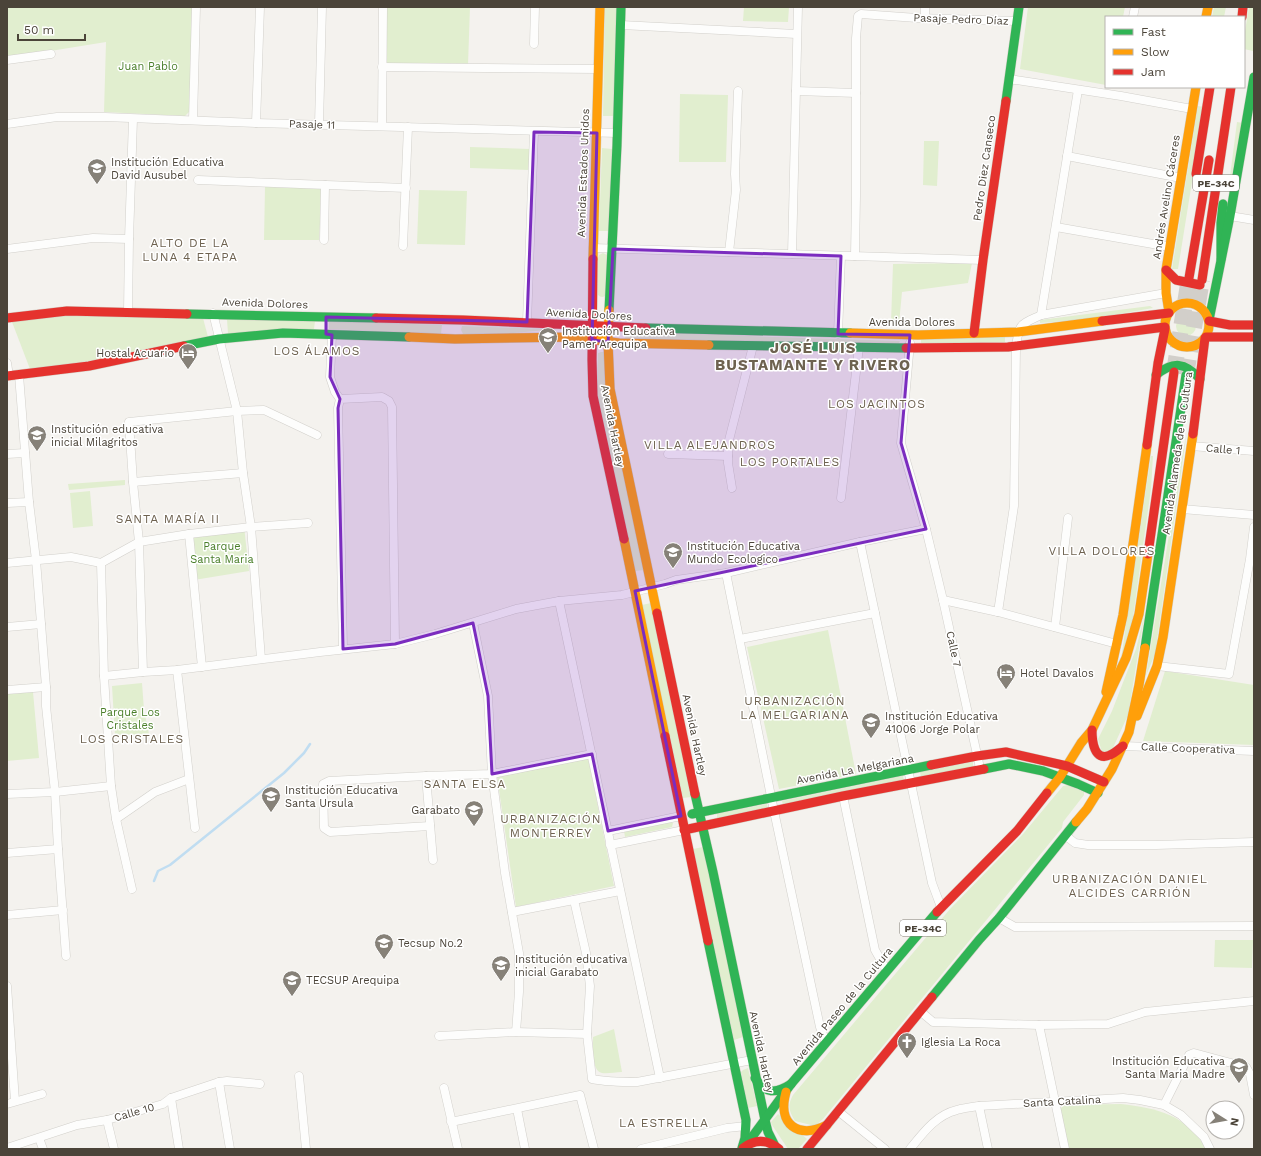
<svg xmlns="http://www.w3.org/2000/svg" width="1261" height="1156" font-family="'Work Sans',sans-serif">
  <rect width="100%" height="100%" fill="#f4f2ee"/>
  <g fill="#e1eecf">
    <polygon points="7,7 193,7 189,112 185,116 104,112 106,42 7,58"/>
    <polygon points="387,7 470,7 468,65 386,63"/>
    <polygon points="605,7 617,7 613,116 603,116"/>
    <polygon points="744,7 789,7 788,22 743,21"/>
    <polygon points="1028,7 1125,7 1123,17 1106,17 1106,85 1020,69"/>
    <polygon points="1214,7 1226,7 1224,17 1212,17"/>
    <polygon points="1249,7 1254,7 1254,43 1253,51 1244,49 1244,37"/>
    <polygon points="680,94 728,95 726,162 679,162"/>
    <polygon points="1198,106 1204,107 1178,269 1172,269"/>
    <polygon points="1237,122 1243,123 1228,192"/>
    <polygon points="924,141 939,141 937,186 923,185"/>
    <polygon points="470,147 530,149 529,170 470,168"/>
    <polygon points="602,148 612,149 610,231 599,231"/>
    <polygon points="265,187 322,188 319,240 264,240"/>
    <polygon points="419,190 467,191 465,245 417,244"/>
    <path d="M603 253 607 255V295C604 297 601 298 598 295V258L599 255Z"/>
    <polygon points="972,263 968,283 902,292 899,324 891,323 893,264"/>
    <polygon points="1150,306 1153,308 1091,319 1040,323 1040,320"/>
    <polygon points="64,315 203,318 208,337 118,357 30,369 12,322"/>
    <circle cx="1186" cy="326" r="10"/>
    <polygon points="227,319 315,321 314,329 228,334"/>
    <polygon points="329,321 442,325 441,334 329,329"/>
    <polygon points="462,326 546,329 547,330 503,334 463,334 461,330"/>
    <polygon points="626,332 900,341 899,343 625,339"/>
    <polygon points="1005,337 1005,342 921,344 921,339"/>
    <polygon points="601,352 604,352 644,570 635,571 597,395 598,353"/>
    <polygon points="1187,432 1155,654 1146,676 1182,455"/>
    <polygon points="1151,456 1153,456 1151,489 1133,617 1121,659"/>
    <polygon points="125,480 125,485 69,490 68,484"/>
    <polygon points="90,491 93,526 73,528 70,493"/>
    <polygon points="244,526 249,571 194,580 191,533"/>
    <polygon points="651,603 691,797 683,798 642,605"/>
    <polygon points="1145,612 1128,715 1112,750 1102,752 1098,739 1112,711 1136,649"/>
    <polygon points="828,630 856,774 779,789 747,647"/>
    <polygon points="1165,671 1254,685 1254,745 1143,741"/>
    <polygon points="142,683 144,710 149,734 115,735 112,686"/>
    <polygon points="33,692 39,758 7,761 7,694"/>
    <polygon points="588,758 614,886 516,907 497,776"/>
    <polygon points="973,762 973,767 921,777 920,772"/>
    <polygon points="903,776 904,781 783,805 782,801"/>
    <path d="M1068 785 1084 792V795L1063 822 1062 828 823 1119 815 1126 795 1121C789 1111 787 1106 793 1095L950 909 1023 834 1063 786Z"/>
    <polygon points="767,804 768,809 717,819 717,814"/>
    <polygon points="671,822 673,823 672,827 625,837 624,831"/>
    <polygon points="703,847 743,1037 734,1040 693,849"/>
    <polygon points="1215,940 1253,940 1252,968 1214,967"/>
    <path d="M614 1029 622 1072C615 1072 608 1074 602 1073 591 1071 593 1046 593 1037Z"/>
    <polygon points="748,1068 757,1106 748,1108 741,1072 743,1070"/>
    <path d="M1121 1104C1156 1108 1188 1115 1206 1149H1068L1061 1112V1108L1064 1105Z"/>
    <polygon points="778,1114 807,1139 798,1149 788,1149 772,1125 771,1122"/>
  </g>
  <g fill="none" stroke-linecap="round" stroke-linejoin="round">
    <polyline stroke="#c0ddf1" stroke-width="2.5" points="154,881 158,871 170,865 284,773 304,753 310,744"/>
    <g stroke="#d2cfca" stroke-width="16" stroke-dasharray="16 8" stroke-linecap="butt">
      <polyline points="1174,372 1189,278"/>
      <polyline points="1186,375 1202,280"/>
    </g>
    <defs>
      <g id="street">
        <polyline points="925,7 925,18"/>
        <polyline points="1133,17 1135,7"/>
        <polyline points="621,25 796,34"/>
        <polyline points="534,44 535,7"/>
        <polyline points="7,60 51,54"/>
        <polyline points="382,67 598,69"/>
        <polyline points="1009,79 1121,96 1192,109"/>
        <polyline points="796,91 856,93"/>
        <polyline points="193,120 196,7"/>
        <polyline points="256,123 260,7"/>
        <polyline points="7,124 57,117 105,117 256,123 617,133"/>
        <polyline points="319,124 322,7"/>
        <polyline points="382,126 383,7"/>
        <polyline points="1067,156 1181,178"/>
        <polyline points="198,180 406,188"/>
        <polyline points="1230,216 1254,220"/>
        <polyline points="1056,227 1170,247"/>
        <polyline points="324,240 325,185"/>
        <polyline points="403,246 408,127"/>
        <polyline points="593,248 983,260"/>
        <polyline points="7,249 93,238 129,239"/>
        <polyline points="729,252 736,190 735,174 738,91"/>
        <polyline points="792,254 798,7"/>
        <polyline points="855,256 856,196 856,38 858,16 861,14 917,18 1017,21"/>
        <polyline points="128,312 129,239 133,119"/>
        <polyline points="213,313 237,411 243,473 251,527 261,659"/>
        <polyline points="1041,315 1078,90"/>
        <polyline points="527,322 534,132"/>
        <polyline points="838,334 841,256"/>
        <polyline points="332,335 330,377 335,392 340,399"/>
        <polyline points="910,343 901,443 926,529 943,600 980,768"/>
        <polyline points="7,363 9,376"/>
        <polyline points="19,375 29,502 36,560 46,687 46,706 55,792 58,849 66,956"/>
        <polyline points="1191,446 1254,451"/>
        <polyline points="7,454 25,453"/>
        <polyline points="668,454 728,456"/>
        <polyline points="133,482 243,473"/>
        <polyline points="732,488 728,463 728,444 753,346"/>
        <polyline points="841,498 859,347"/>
        <polyline points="7,503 29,502"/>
        <polyline points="1182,509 1254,515"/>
        <polyline points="189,534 202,667"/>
        <polyline points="860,542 932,883 941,907"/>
        <polyline points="7,563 71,557 101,563 139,542 189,534 251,527 308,523"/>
        <polyline points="101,563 104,676 111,786 116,819 132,889"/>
        <polyline points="726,573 774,811 820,1027 826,1042"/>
        <polyline points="943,600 998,612 1117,644"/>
        <polyline points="559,601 660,1078"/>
        <path d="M998 612 1014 506 1016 347C1019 323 1020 325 1041 315L1166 293"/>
        <polyline points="473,623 488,696 492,774 505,873 519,953 519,992 516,1032"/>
        <polyline points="7,627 41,624"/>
        <polyline points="1055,627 1068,518"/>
        <polyline points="740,639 875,613"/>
        <polyline points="343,649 338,408 340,399 382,397 389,401 392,407 395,644"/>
        <polyline points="1157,666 1229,674 1250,559 1254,527"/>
        <polyline points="177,670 195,828"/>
        <polyline points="143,672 139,542 133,482 129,422 237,411 264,410 317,435"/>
        <polyline points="104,676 143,672 177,670 320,652 395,644 435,634 516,609 559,601 622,595 665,584 676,580 726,573 860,542 926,529"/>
        <polyline points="7,690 46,687"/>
        <polyline points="1123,746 1254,751"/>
        <polyline points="426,776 433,860"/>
        <polyline points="7,794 55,792 111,786"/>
        <polyline points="843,796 875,950 887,971"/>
        <polyline points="116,819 155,792 189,779"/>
        <polyline points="430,826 330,832 324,828 323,784 329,781 426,776 492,774 592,754"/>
        <polyline points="608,831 681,816"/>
        <polyline points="1066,836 1075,843 1088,845 1156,845 1254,842"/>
        <polyline points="610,845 684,830"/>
        <polyline points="7,853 58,849"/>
        <path d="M574 900 586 953 590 986 587 1034 592 1079C607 1082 622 1082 637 1082L752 1060"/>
        <polyline points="512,912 620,891"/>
        <polyline points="7,915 63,910"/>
        <polyline points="999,918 1015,927 1254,926"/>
        <polyline points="7,986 15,1101"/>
        <polyline points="920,1011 933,1022 1039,1025 1108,1024 1145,1012 1254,1001"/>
        <polyline points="1039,1025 1065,1149"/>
        <polyline points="439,1036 516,1032 587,1034"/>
        <polyline points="299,1076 306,1149"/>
        <polyline points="219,1082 230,1149"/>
        <polyline points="444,1088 458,1149"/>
        <polyline points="171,1098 179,1149"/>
        <polyline points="7,1104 42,1094"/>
        <polyline points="1164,1105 1189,1055 1194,1053 1246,1067 1250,1074 1254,1095"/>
        <polyline points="979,1106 988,1149"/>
        <polyline points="517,1109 525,1149"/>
        <polyline points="838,1111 885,1149"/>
        <polyline points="107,1120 114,1149"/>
        <polyline points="451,1122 580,1095 594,1149"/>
        <polyline points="39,1138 43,1149"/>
        <polyline points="7,1148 77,1125 107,1120 163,1104 171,1098 219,1082 227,1081 260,1084"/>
        <polyline points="641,1149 727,1128 746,1126"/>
        <path d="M910 1149C923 1133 936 1115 957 1110 964 1108 972 1107 979 1106L1123 1098 1140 1100 1164 1105 1181 1115 1204 1137 1210 1149"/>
      </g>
      <g id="fast">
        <polyline points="1006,101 1019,7"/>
        <polyline points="1221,259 1221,223 1223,204"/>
        <polyline points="609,310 617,145 621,7"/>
        <polyline points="187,314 376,318"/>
        <polyline points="1209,320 1230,216 1254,77"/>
        <polyline points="646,328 850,333"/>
        <polyline points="709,345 906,348"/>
        <polyline points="184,346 219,339 283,333 409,337"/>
        <path d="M1156 375C1173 361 1185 362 1200 379"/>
        <polyline points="1145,648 1186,375"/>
        <polyline points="984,769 1009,764 1043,771 1078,784 1098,793"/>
        <polyline points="695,794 713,872 765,1120 768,1132 775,1146"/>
        <polyline points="692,814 931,765"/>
        <polyline points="708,941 746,1120 745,1138 742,1148"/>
        <polyline points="932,997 979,940 999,918 1076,822"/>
        <path d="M755 1078C765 1094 776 1094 791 1084"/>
        <polyline points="744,1148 791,1084 937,912"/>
      </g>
      <g id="slow">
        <polyline points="1206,17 1208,7"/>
        <polyline points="593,259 600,7"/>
        <circle cx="1187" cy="325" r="22"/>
        <polyline points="609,310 608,342 610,389 657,613"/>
        <polyline points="1169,312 1166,293 1166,270 1196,87"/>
        <polyline points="850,333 918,335 1018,332 1102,321"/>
        <polyline points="409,337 455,339 573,337 619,343 709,345"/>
        <polyline points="624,539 665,736"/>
        <polyline points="1106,692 1123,615 1147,445"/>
        <polyline points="1137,716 1157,666 1163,637 1193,434"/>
        <polyline points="1047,793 1060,777 1081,743 1092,730 1126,658 1139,614 1148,554"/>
        <polyline points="1076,822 1087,809 1112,769 1129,732 1139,685 1145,648"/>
        <path d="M786 1092C777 1124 798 1140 827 1125"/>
      </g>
      <g id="jam">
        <polyline points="1242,17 1243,7"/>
        <polyline points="1196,174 1210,87"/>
        <polyline points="593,259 592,360 593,396 624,539"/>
        <polyline points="1166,270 1176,280 1200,285"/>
        <polyline points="1189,278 1209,160"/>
        <polyline points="1202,280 1231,87"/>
        <polyline points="7,318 67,311 187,314"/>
        <polyline points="376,318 463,320 646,328"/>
        <polyline points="1102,321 1169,313"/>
        <polyline points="1209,321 1230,325 1254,325"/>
        <polyline points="974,333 983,260 1006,101"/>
        <polyline points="1206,337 1254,337"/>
        <polyline points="906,348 1008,347 1165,327"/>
        <polyline points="7,376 89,366 184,346"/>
        <polyline points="1193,434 1205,338"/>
        <polyline points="1147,445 1158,363 1165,329"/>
        <polyline points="1148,554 1174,372"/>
        <polyline points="657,613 695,794"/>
        <path d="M1092 730C1092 741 1094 762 1110 755 1115 753 1119 749 1123 746"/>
        <polyline points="665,736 708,941"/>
        <polyline points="931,765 977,756 1006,752 1067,766 1104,782"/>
        <polyline points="684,830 843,796 984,769"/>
        <polyline points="937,912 1017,831 1047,793"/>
        <path d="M743 1148C755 1139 767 1139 779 1149"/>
        <polyline points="807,1149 932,997"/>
      </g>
    </defs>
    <use href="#street" stroke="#d2d0cb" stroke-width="9"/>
    <use href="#fast" stroke="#d3cfc5" stroke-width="10"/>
    <use href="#slow" stroke="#d3cfc5" stroke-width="10"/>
    <use href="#jam" stroke="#d3cfc5" stroke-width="10"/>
    <use href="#street" stroke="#fdfdfc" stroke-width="8"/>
    <use href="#fast" stroke="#30b455" stroke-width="9"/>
    <use href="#slow" stroke="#ff9f0a" stroke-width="9"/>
    <use href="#jam" stroke="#e5322d" stroke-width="9"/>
  </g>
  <path fill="#7b2cbf" fill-opacity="0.2" stroke="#7b2cbf" stroke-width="3" stroke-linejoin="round" d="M534 132 597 133 592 340 608 342 613 249 841 256 838 334 910 335 901 443 926 529 635 591 681 816 608 831 592 754 492 774 488 696 473 623 395 644 343 649 338 408 340 399 330 377 332 335 326 334V317L527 322Z"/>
  <defs>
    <symbol id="school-pin" viewBox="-11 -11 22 30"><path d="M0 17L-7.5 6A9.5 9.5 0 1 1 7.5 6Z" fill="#868178" stroke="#fff"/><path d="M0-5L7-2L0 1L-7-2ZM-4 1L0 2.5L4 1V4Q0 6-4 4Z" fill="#fff"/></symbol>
    <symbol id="hotel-pin" viewBox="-11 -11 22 30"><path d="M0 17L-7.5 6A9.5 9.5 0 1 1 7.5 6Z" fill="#868178" stroke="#fff"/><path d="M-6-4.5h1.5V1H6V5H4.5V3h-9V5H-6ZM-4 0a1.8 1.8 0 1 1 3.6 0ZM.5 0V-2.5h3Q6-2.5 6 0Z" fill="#fff"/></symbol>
    <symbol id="university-pin" viewBox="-11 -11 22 30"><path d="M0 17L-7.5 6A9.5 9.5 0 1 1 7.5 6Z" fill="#868178" stroke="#fff"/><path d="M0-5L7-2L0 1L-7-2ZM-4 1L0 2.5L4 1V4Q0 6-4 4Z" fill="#fff"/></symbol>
    <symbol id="church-pin" viewBox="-11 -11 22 30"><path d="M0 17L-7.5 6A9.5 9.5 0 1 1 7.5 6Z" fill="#868178" stroke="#fff"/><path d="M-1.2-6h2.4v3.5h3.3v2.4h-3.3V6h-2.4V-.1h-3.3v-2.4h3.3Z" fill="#fff"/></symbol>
  </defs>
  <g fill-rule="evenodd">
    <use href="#school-pin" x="86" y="157" width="22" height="30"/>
    <use href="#school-pin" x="537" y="326" width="22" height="30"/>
    <use href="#hotel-pin" x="177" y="342" width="22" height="30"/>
    <use href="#school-pin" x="26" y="424" width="22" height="30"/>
    <use href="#school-pin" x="662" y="541" width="22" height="30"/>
    <use href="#hotel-pin" x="995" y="662" width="22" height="30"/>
    <use href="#school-pin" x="860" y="711" width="22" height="30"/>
    <use href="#school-pin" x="260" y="785" width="22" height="30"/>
    <use href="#school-pin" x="463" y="799" width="22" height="30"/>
    <use href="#school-pin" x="373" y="932" width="22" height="30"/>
    <use href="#school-pin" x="490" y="954" width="22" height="30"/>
    <use href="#university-pin" x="281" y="969" width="22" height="30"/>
    <use href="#church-pin" x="896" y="1031" width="22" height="30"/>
    <use href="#school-pin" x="1228" y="1056" width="22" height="30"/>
  </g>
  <g text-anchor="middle" stroke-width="3" stroke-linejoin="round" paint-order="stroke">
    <g fill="#fff" stroke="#817c74" stroke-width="1">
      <rect x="1193" y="175" width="46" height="16" rx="3"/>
      <rect x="900" y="920" width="46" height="16" rx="3"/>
    </g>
    <g font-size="10" font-weight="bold" fill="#4b4439">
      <text x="1216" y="187">PE-34C</text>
      <text x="923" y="932">PE-34C</text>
    </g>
    <g font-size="11" fill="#4b4439" stroke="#fff">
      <text transform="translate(961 19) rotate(2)" y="4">Pasaje Pedro Díaz</text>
      <text transform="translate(312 124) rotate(2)" y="4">Pasaje 11</text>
      <text transform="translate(984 168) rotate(-82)" y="4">Pedro Diez Canseco</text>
      <text transform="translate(583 173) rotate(-88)" y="4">Avenida Estados Unidos</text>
      <text transform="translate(1166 197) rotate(-81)" y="4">Andrés Avelino Cáceres</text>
      <text transform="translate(265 303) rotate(2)" y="4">Avenida Dolores</text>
      <text transform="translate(589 314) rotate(3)" y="4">Avenida Dolores</text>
      <text x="912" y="326">Avenida Dolores</text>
      <text transform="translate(613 426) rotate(79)" y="4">Avenida Hartley</text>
      <text transform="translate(1223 449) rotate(5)" y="4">Calle 1</text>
      <text transform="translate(1177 453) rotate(-82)" y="4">Avenida Alameda de la Cultura</text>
      <text transform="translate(954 649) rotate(78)" y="4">Calle 7</text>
      <text transform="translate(695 735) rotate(78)" y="4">Avenida Hartley</text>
      <text transform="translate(1188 748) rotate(2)" y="4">Calle Cooperativa</text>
      <text transform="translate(855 769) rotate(-11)" y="4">Avenida La Melgariana</text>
      <text transform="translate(842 1006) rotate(-50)" y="4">Avenida Paseo de la Cultura</text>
      <text transform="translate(762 1052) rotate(78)" y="4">Avenida Hartley</text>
      <text transform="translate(1062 1101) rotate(-3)" y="4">Santa Catalina</text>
      <text transform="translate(134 1112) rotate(-16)" y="4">Calle 10</text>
    </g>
    <g font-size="11" fill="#4a7f2a" stroke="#fff">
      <text x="148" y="70">Juan Pablo</text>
      <text x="222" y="550">Parque<tspan x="222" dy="13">Santa Maria</tspan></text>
      <text x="130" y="716">Parque Los<tspan x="130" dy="13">Cristales</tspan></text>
    </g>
    <g font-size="11" fill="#4b4439" stroke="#fff" text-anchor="start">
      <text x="111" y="166">Institución Educativa<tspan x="111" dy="13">David Ausubel</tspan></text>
      <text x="562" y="335">Institución Educativa<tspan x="562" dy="13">Pamer Arequipa</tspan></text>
      <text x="174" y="357" text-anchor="end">Hostal Acuario</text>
      <text x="51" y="433">Institución educativa<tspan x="51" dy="13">inicial Milagritos</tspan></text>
      <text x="687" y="550">Institución Educativa<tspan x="687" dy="13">Mundo Ecologico</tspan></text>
      <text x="1020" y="677">Hotel Davalos</text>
      <text x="885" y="720">Institución Educativa<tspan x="885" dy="13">41006 Jorge Polar</tspan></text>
      <text x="285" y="794">Institución Educativa<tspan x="285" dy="13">Santa Ursula</tspan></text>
      <text x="460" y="814" text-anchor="end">Garabato</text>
      <text x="398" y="947">Tecsup No.2</text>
      <text x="515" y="963">Institución educativa<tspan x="515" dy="13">inicial Garabato</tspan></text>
      <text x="306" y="984">TECSUP Arequipa</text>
      <text x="921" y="1046">Iglesia La Roca</text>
      <text x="1225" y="1065" text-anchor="end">Institución Educativa<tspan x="1225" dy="13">Santa Maria Madre</tspan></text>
    </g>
    <g font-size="12" letter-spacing="1" fill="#6e6250" stroke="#fff">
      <text x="190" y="247">ALTO DE LA<tspan x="190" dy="14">LUNA 4 ETAPA</tspan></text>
      <text x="317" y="355">LOS ÁLAMOS</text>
      <text x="877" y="408">LOS JACINTOS</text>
      <text x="710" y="449">VILLA ALEJANDROS</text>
      <text x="790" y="466">LOS PORTALES</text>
      <text x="168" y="523">SANTA MARÍA II</text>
      <text x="1102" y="555">VILLA DOLORES</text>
      <text x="795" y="705">URBANIZACIÓN<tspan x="795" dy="14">LA MELGARIANA</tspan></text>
      <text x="132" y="743">LOS CRISTALES</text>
      <text x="465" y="788">SANTA ELSA</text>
      <text x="551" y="823">URBANIZACIÓN<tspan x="551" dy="14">MONTERREY</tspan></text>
      <text x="1130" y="883">URBANIZACIÓN DANIEL<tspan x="1130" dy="14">ALCIDES CARRIÓN</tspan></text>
      <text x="664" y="1127">LA ESTRELLA</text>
    </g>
    <g font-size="15" font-weight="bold" letter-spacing="1" fill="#6e6250" stroke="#fff">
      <text x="813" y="353">JOSÉ LUIS<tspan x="813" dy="17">BUSTAMANTE Y RIVERO</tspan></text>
    </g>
  </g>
  <rect width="1261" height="1156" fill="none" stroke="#4b4439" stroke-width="16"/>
  <rect x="1105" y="16" width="140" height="72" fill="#ffffff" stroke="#b7b4b0"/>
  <rect x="1113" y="29" width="20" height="6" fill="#30b455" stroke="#b7b4b0"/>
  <text x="1141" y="36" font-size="12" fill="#4b4439">Fast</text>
  <rect x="1113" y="49" width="20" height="6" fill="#ff9f0a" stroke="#b7b4b0"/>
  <text x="1141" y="56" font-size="12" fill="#4b4439">Slow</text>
  <rect x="1113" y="69" width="20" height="6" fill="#e5322d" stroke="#b7b4b0"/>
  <text x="1141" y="76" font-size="12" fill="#4b4439">Jam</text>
  <g transform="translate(1225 1120) rotate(101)"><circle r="19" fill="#ffffff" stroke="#b7b4b0"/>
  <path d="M0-3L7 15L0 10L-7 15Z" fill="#868178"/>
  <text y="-6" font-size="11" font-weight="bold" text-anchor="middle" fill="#4b4439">N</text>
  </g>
  <path d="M18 34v6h67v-6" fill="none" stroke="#4b4439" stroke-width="2"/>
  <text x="24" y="34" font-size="12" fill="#4b4439" stroke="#ffffff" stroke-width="3" paint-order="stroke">50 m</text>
</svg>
